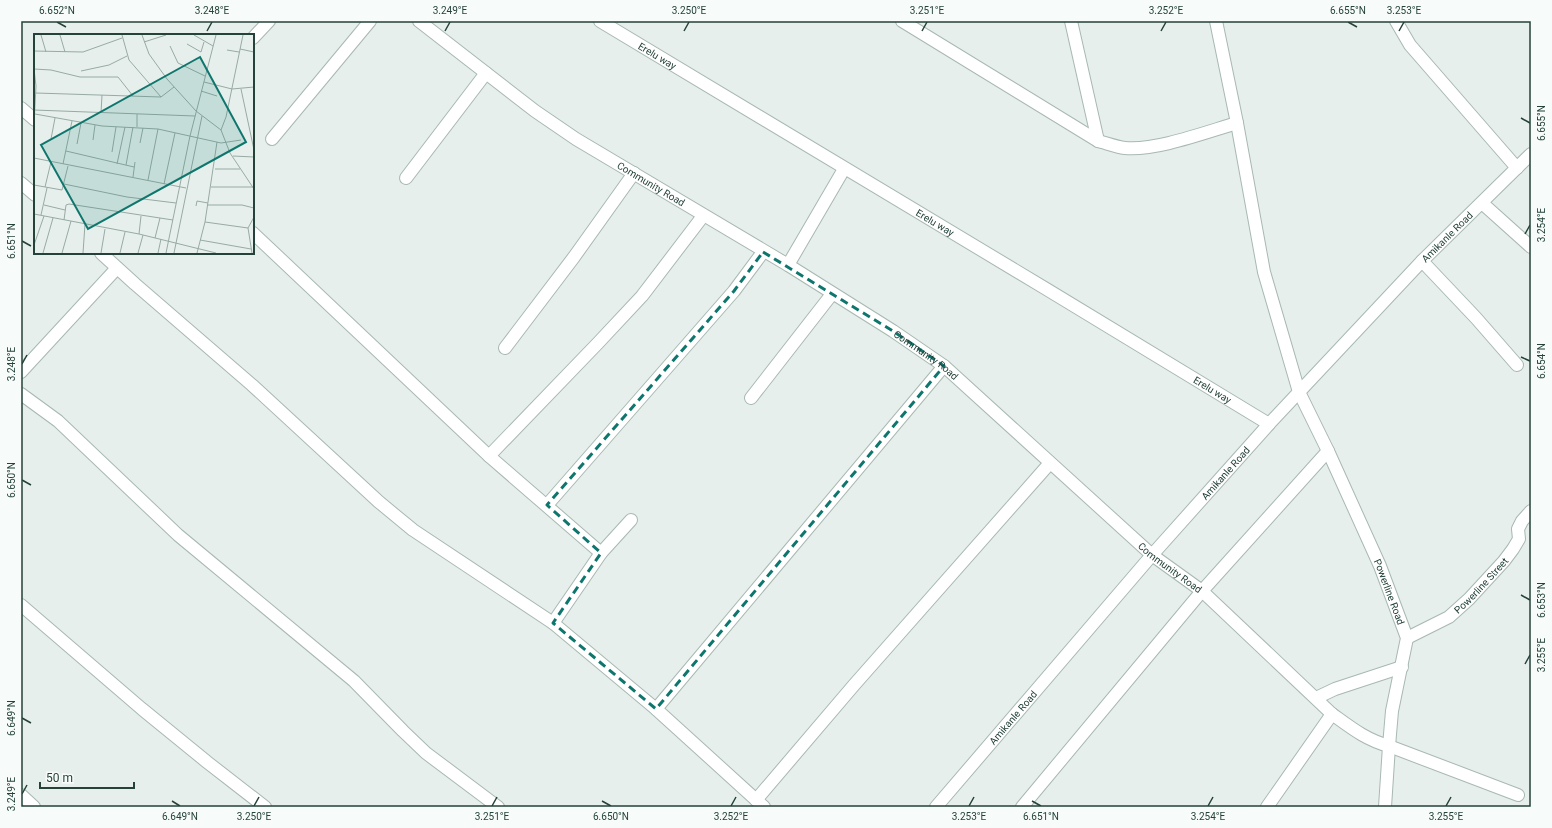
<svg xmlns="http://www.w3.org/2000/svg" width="1552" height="828" font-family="Roboto,sans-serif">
  <rect width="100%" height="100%" fill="#e6efeb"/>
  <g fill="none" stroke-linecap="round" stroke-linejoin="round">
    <defs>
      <g id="minor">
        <path id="s1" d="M419 21 535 111 576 139 788 265 893 331 944 366 1152 555 1202 591 1332 714C1350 727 1366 740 1389 746L1518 795"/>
        <path id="s2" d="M600 21C823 156 1047 288 1269 424"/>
        <path d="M902 21 1098 141C1106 143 1116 147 1125 148 1156 151 1206 132 1237 123"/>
        <polyline points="1071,21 1098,141"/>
        <path id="s3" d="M1216 21 1237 123 1264 272 1299 392 1328 451 1380 566 1407 638 1392 711 1389 746 1385 807"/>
        <polyline points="1396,21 1410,45 1517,168"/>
        <polyline points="253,38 269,21"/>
        <polyline points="21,108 35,120"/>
        <polyline points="272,139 370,21"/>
        <polyline points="406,178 486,73"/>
        <polyline points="21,183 35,195"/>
        <polyline points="1482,203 1531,247"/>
        <polyline points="253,233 489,456 601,553"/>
        <polyline points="101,253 135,284 252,385 379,502 413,530 553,623 656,709 764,807"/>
        <polyline points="1422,261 1476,318 1517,365"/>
        <polyline points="788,265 844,169"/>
        <polyline points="505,348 574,257 634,173"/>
        <polyline points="21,372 117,268"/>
        <polyline points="21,394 58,421 178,535 354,681 403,731 426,753 498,807"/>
        <polyline points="751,398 832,294"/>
        <polyline points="489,456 598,343 642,296 703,216"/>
        <polyline points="547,505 734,291 763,252"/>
        <polyline points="21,605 142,709 207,762 265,807"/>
        <polyline points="553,623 601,553 631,520"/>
        <path id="s4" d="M1407 638 1449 617 1469 599 1504 561 1513 549 1519 539 1518 529 1522 521 1531 511"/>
        <polyline points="1316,698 1335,689 1402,667"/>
        <polyline points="656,709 944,366"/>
        <polyline points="21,795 34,807"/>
        <polyline points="756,800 854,685 1050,463"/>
        <path id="s5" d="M936 807 1152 555 1269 424 1422 261 1531 154"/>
        <polyline points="1022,807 1202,591 1328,451"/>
        <polyline points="1267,807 1332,714"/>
      </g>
    </defs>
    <use href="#minor" stroke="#a8b8b2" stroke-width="14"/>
    <use href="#minor" stroke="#fff" stroke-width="12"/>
  </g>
  <path fill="none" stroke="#0f766e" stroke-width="3" stroke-dasharray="8 5" stroke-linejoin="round" d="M763 252 893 331 944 366 656 709 553 623 601 553 547 505 734 291Z"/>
  <path fill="none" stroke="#24423a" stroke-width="1.5" d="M57 22 66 27M1348 22 1357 27M207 31 212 22M445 31 450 22M684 31 689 22M922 31 927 22M1161 31 1166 22M1399 31 1404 22M1521 118 1530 123M1525 234 1530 225M22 241 31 246M1521 357 1530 361M22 364 27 355M22 480 31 485M1521 595 1530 600M1525 664 1530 655M22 718 31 723M22 794 27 785M172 801 180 806M602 801 611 806M1032 801 1041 806M254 806 259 797M492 806 497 797M731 806 736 797M969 806 974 797M1208 806 1213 797M1446 806 1451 797"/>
  <g text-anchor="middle" stroke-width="3.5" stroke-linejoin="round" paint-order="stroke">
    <g font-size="10" fill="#24423a" stroke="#f7fbf9">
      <text dy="4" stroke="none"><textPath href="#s2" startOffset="67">Erelu way</textPath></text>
      <text dy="4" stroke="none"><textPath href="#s1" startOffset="284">Community Road</textPath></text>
      <text dy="4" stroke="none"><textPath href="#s2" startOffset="391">Erelu way</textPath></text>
      <text dy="4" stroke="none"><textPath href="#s5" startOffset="766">Amikanle Road</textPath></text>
      <text dy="4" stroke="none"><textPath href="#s1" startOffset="608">Community Road</textPath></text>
      <text dy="4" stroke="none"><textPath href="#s2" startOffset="715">Erelu way</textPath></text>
      <text dy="4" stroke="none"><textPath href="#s5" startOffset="442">Amikanle Road</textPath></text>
      <text dy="4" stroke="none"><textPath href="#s1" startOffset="932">Community Road</textPath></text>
      <text dy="4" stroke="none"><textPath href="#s4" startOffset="92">Powerline Street</textPath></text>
      <text dy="4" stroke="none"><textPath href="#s3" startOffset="600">Powerline Road</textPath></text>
      <text dy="4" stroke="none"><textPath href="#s5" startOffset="118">Amikanle Road</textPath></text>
    </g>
  </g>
  <g transform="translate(34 34)">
    <rect width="220" height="220" fill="#e6efeb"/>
    <path fill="none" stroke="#98aaa4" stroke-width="1" d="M7 1 12 18M26 1 31 18M88 1 95 26 127 63M108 1 115 20 133 45 162 77 187 96 196 119 220 155M160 1 179 12M110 8 132 1M153 10 167 18 170 8M136 12 144 29 171 42M206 15 220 18M193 16 205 18M0 17 49 18 88 4M0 35 17 36 46 43H84L99 62M0 35 2 52 0 90M47 37 75 31 93 22M170 48 198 55 220 53M207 55 220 116M167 57 183 62M2 59 127 63 140 53M0 76 161 82M67 79 68 61M1 80 68 92 124 95 187 109 207 106M103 93V80M187 96 192 83 209 1M17 105 21 84M59 106 61 91M106 109 109 94M43 110 47 89M32 117 100 133M78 118 82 93M199 122 220 123M0 124 152 154M29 130 38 87M83 130 91 93M92 131 99 93M181 135H206M99 143 101 128M114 146 124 95M30 150 93 163 142 169M130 150 141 99M0 151 28 156 34 132M11 153 17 128M177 153H219M10 171 31 176M173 171H208L220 174M162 172 163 167 174 169M0 180 105 200 182 219M7 181 13 154M30 186 32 171 35 170 139 186M171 188 214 194M105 200 107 182M121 204 126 184M166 206 217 215M0 211 10 182M9 219 19 184M28 219 37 187M49 219 51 190M67 219 71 195M86 219 91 198M104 219 109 201M124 219 127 205M132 219 156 102 182 1M140 219 168 82M163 219 171 188 183 108M218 219 214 194 220 183"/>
    <path fill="#0f766e" fill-opacity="0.15" stroke="#0f766e" stroke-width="2" d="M166 23 212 108 54 195 7 111Z"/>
    <rect width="220" height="220" fill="none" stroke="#24423a" stroke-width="2"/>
  </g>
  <rect width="1552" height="828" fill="none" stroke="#f7fbf9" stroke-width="44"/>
  <path d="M40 782v6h94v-6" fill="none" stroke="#24423a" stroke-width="2"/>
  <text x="46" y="782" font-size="12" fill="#24423a" stroke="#f7fbf9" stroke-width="3" paint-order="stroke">50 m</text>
  <rect x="22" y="22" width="1508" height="784" fill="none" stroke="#24423a" stroke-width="1.5"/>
  <g font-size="10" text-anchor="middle" fill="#24423a">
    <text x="57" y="14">6.652°N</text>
    <text x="212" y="14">3.248°E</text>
    <text x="450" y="14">3.249°E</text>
    <text x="689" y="14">3.250°E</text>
    <text x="927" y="14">3.251°E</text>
    <text x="1166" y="14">3.252°E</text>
    <text x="1348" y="14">6.655°N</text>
    <text x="1404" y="14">3.253°E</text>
    <text transform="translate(1541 123) rotate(-90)" y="4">6.655°N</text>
    <text transform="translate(1541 225) rotate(-90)" y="4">3.254°E</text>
    <text transform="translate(11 241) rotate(-90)" y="4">6.651°N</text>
    <text transform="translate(1541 361) rotate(-90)" y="4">6.654°N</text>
    <text transform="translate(11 364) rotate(-90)" y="4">3.248°E</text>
    <text transform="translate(11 480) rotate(-90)" y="4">6.650°N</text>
    <text transform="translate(1541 600) rotate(-90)" y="4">6.653°N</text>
    <text transform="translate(1541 655) rotate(-90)" y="4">3.255°E</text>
    <text transform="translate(11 718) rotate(-90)" y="4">6.649°N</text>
    <text transform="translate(11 794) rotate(-90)" y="4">3.249°E</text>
    <text x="180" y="820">6.649°N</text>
    <text x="254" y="820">3.250°E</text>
    <text x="492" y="820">3.251°E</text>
    <text x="611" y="820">6.650°N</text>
    <text x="731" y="820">3.252°E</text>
    <text x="969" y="820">3.253°E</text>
    <text x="1041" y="820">6.651°N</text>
    <text x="1208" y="820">3.254°E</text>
    <text x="1446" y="820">3.255°E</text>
  </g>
</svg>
